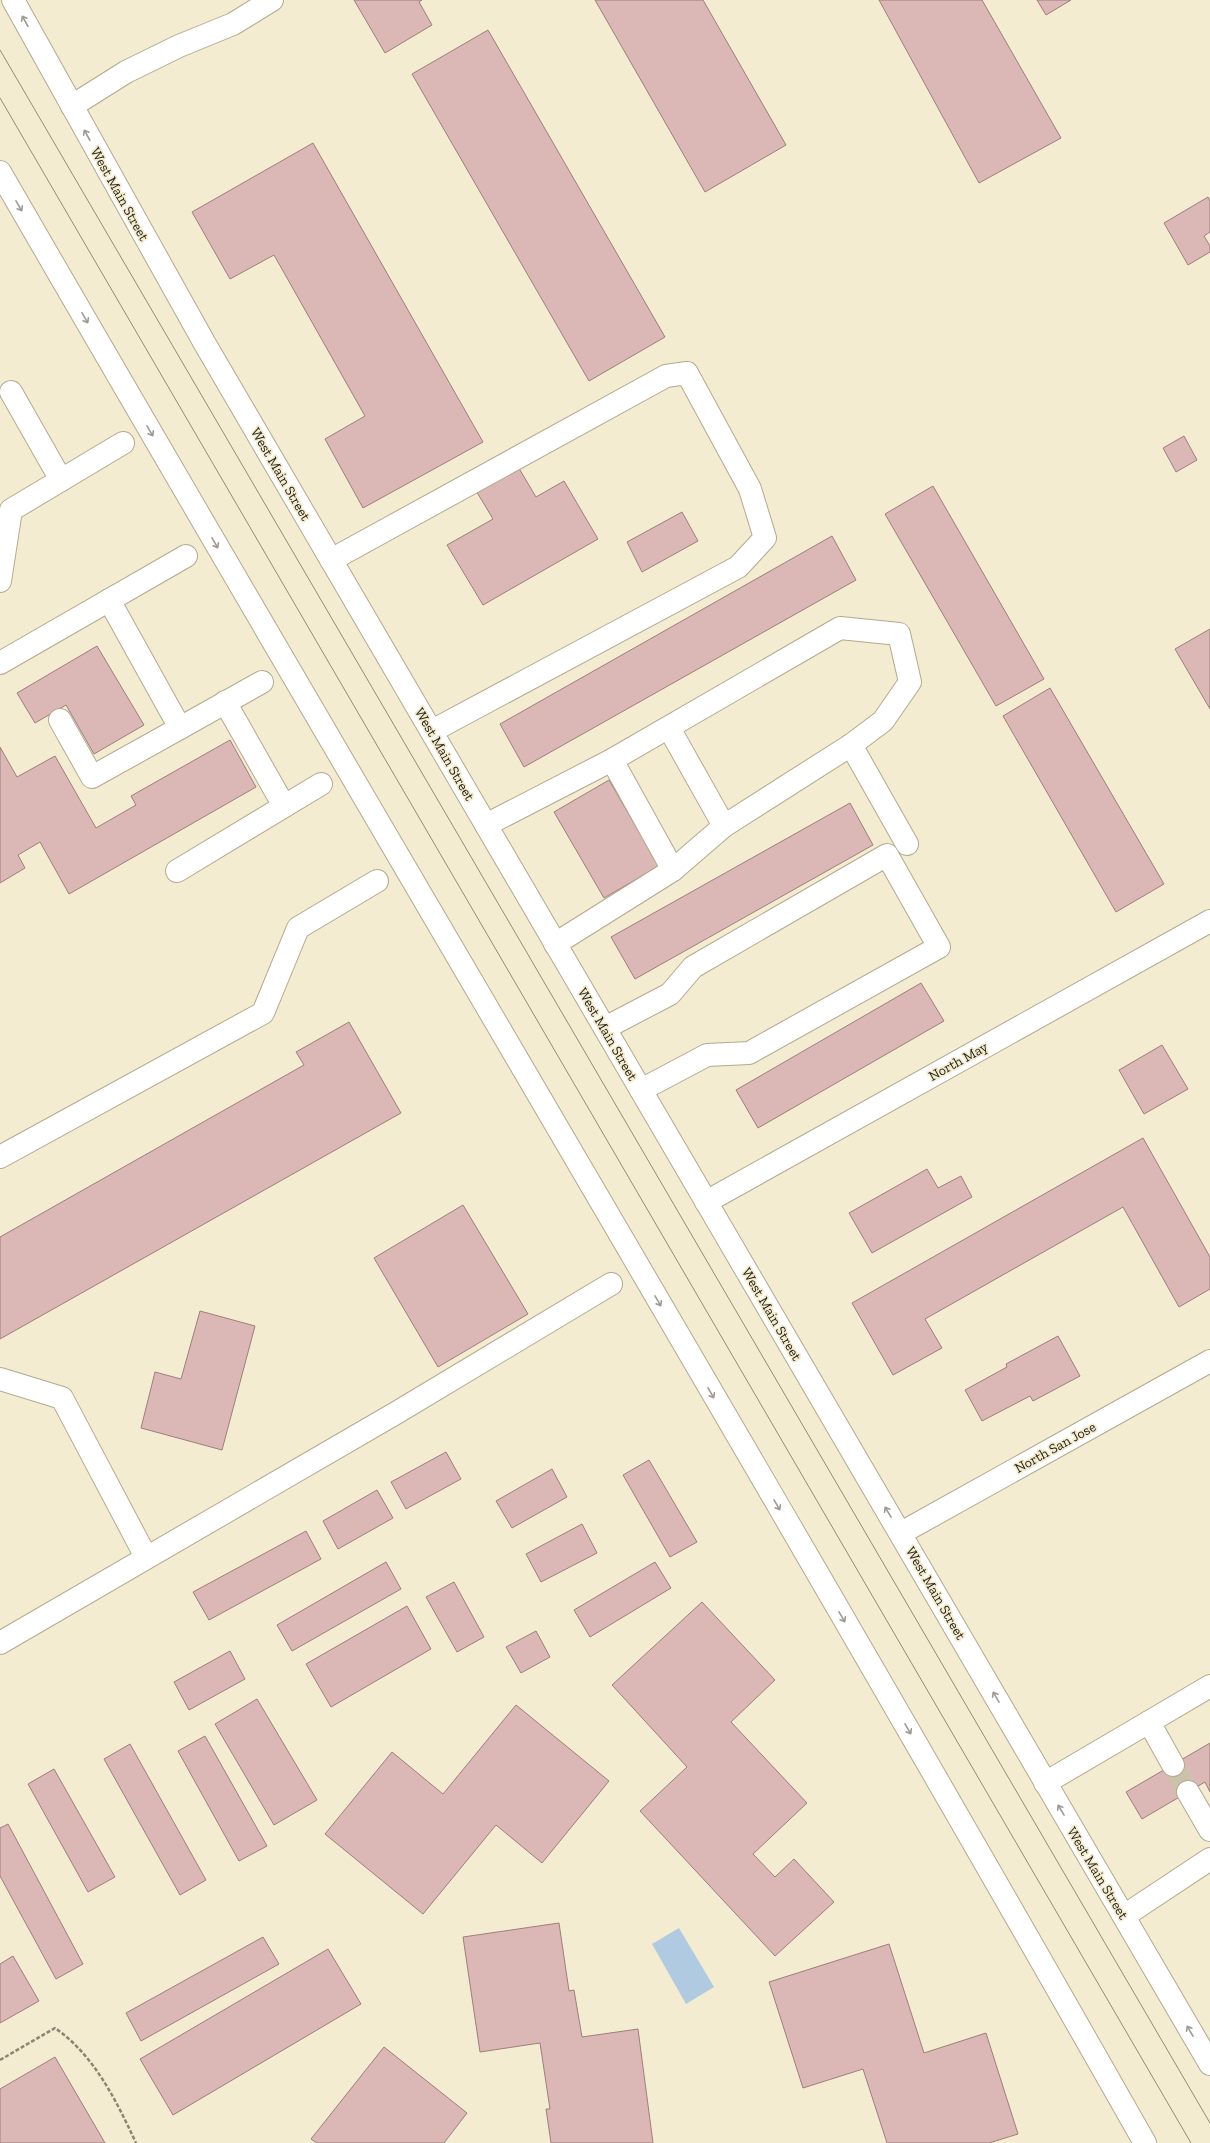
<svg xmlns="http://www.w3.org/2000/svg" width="1210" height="2143" font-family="'Zilla Slab',serif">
  <rect width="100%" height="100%" fill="#f4ecd0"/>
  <polygon fill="#b0cbe1" points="679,1928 714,1987 686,2004 652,1944"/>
  <g fill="#dbb7b5" stroke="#9d7e7d">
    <polygon points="354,0 422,0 419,2 432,25 385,53"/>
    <polygon points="595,0 703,0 786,145 705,192"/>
    <polygon points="879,0 982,0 1061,138 979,183"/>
    <polygon points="1037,0 1071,0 1046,15"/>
    <polygon points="488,30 665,337 589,381 412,74"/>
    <polygon points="313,143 483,442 363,508 325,439 365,416 274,255 230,279 192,212"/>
    <polygon points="1208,197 1210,201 1210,232 1204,236 1210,246 1210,252 1188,265 1164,223"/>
    <polygon points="1184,436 1197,460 1176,472 1163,448"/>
    <polygon points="517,465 536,497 564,481 598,539 483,605 447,545 493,519 475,489"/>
    <polygon points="933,486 1044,679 996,706 885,514"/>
    <polygon points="682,512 698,541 642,572 627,542"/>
    <polygon points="832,536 856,580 524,767 500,724"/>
    <polygon points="1210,629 1210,709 1175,649"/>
    <polygon points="97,646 144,725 94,754 66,705 35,723 17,693"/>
    <polygon points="1050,688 1164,884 1116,912 1003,716"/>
    <polygon points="230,740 256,787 69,894 40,842 18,855 25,868 0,883 0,747 17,777 55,756 96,828 136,805 131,796"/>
    <polygon points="609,780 659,866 604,898 554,812"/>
    <polygon points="850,803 873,845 635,979 611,937"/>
    <polygon points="921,983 944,1021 758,1128 736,1090"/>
    <polygon points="349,1022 401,1113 0,1339 0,1237 304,1065 296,1052"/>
    <polygon points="1162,1045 1188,1089 1144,1114 1119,1070"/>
    <polygon points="1143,1138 1210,1257 1210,1289 1179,1307 1123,1207 925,1319 942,1348 893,1375 852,1303"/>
    <polygon points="927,1169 938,1188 961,1176 972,1197 872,1253 849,1213"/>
    <polygon points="463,1205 528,1314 438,1367 374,1258"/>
    <polygon points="200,1311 255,1326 222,1450 141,1428 155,1372 181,1379"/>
    <polygon points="1058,1336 1080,1376 1033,1401 1030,1396 982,1421 965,1390 1007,1367 1006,1364"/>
    <polygon points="446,1452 461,1479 406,1509 391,1482"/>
    <polygon points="649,1460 697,1542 670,1557 623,1475"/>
    <polygon points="552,1469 567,1497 512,1528 496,1501"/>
    <polygon points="377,1490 393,1518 338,1549 323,1521"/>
    <polygon points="582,1524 597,1553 541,1582 526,1554"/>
    <polygon points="306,1531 321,1559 209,1620 193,1592"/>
    <polygon points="386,1562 401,1589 292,1651 277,1625"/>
    <polygon points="655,1562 671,1588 590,1637 574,1610"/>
    <polygon points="454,1582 484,1637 457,1652 426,1597"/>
    <polygon points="702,1602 775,1680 731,1722 807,1803 753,1854 775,1877 794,1859 834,1902 775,1956 640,1811 687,1767 612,1685"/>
    <polygon points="407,1606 431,1649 331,1707 306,1664"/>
    <polygon points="536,1631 550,1657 521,1673 506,1647"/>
    <polygon points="230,1651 245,1679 189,1710 174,1682"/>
    <polygon points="257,1699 317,1800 274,1825 215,1724"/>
    <polygon points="516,1705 609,1781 542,1863 496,1825 423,1914 325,1834 392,1752 443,1794"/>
    <polygon points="205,1736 267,1846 239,1861 178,1751"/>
    <polygon points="1210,1743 1210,1792 1205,1782 1142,1819 1126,1792"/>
    <polygon points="130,1744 206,1880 180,1895 104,1759"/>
    <polygon points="54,1769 115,1877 88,1892 28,1784"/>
    <polygon points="8,1824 83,1964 56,1979 0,1876 0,1828"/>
    <polygon points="559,1923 569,1991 574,1990 582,2037 638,2029 653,2143 551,2143 546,2109 550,2109 540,2043 480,2052 463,1937"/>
    <polygon points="263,1937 279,1964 141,2041 126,2013"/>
    <polygon points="889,1944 924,2053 986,2033 1018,2134 989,2143 887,2143 863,2069 803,2088 769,1982"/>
    <polygon points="328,1949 361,2004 173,2115 140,2059"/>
    <polygon points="13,1956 39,2001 0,2023 0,1964"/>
    <polygon points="384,2047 467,2113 444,2143 317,2143 311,2139"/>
    <polygon points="55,2057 105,2143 0,2143 0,2089"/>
  </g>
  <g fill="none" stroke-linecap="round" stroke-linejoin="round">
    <polyline stroke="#cac3aa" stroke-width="22" stroke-dasharray="22 11" stroke-linecap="butt" points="1173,1765 1188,1792"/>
    <defs>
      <g id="minor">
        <polyline points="72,106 126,72 179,46 233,24 272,0"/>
        <polyline points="11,392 61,480"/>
        <polyline points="331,560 666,376 687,373 750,489 765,538 738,567 432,731"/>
        <polyline points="0,581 11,510 123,443"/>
        <polyline points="109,600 180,728 262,682"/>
        <polyline points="0,663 186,556"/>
        <polyline points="225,702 284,806"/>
        <polyline points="60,720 92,777 180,728"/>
        <polyline points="669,728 724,826"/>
        <polyline points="851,745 907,844"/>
        <polyline points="612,760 673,870"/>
        <polyline points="486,825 612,760 840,628 899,634 910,682 883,721 851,745 724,826 673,870 555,944"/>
        <polyline points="177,871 321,784"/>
        <polyline points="605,1028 670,994 693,967 887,855 939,947 749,1053 707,1055 641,1090"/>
        <polyline points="0,1157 263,1013 298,928 377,881"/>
        <polyline points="706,1202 1210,921"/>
        <polyline points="0,1379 62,1398 146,1557"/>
        <polyline points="901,1533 1210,1361"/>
        <polyline points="0,1643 396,1413 611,1284"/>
        <polyline points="1149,1722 1210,1686"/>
        <polyline points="1045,1783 1149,1722 1173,1765"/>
        <polyline points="1188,1792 1210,1830"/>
        <polyline points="1124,1916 1210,1859"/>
      </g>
      <g id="major">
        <polyline points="13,0 205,344 1210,2064"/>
        <path d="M0 172C380 830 770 1482 1145 2143"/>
      </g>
    </defs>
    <use href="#minor" stroke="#b2a98f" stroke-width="24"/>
    <use href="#major" stroke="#b2a98f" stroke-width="24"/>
    <path stroke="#8b8673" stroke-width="2.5" stroke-dasharray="4 2" stroke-linecap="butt" d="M0 2060 55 2028C94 2055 116 2100 136 2143"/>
    <use href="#minor" stroke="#fff" stroke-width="22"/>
    <use href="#major" stroke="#fff" stroke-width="22"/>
    <g stroke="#918c78" stroke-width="1">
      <polyline points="0,50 1210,2123"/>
      <polyline points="0,98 1191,2143"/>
    </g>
  </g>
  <defs><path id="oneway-shaft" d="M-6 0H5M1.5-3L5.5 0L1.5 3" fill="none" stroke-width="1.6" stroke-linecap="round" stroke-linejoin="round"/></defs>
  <g stroke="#9b9a95">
    <use href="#oneway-shaft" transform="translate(25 21) rotate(-119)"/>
    <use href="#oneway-shaft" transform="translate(87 135) rotate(-119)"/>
    <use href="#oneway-shaft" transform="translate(19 206) rotate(60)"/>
    <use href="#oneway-shaft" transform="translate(85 318) rotate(60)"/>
    <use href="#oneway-shaft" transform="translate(150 431) rotate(60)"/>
    <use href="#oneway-shaft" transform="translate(215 543) rotate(60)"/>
    <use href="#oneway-shaft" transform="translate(658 1301) rotate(60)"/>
    <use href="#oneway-shaft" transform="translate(711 1393) rotate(60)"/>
    <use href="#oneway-shaft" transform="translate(777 1505) rotate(60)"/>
    <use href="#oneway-shaft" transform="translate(888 1512) rotate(-121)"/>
    <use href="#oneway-shaft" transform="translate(842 1617) rotate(60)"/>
    <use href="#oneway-shaft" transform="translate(996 1697) rotate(-120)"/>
    <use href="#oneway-shaft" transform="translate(908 1729) rotate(60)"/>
    <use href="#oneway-shaft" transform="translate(1061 1810) rotate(-121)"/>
    <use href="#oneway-shaft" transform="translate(1190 2031) rotate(-120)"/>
  </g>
  <g text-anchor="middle" stroke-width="3.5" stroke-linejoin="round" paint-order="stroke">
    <g font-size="14" fill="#211e14" stroke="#f4ecd0">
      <text transform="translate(120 194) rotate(61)" y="5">West Main Street</text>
      <text transform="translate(281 474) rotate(60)" y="5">West Main Street</text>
      <text transform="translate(445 754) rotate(60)" y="5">West Main Street</text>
      <text transform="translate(608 1034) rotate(60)" y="5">West Main Street</text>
      <text transform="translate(958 1061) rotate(-29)" y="5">North May</text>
      <text transform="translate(772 1314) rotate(60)" y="5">West Main Street</text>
      <text transform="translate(1055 1447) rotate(-29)" y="5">North San Jose</text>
      <text transform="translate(936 1593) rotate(60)" y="5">West Main Street</text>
      <text transform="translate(1098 1873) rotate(59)" y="5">West Main Street</text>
    </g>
  </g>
</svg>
